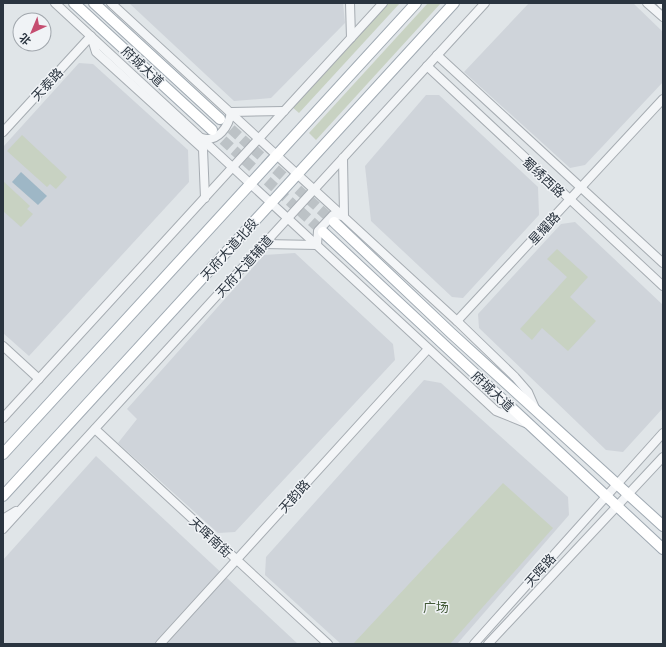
<svg xmlns="http://www.w3.org/2000/svg" width="666" height="647" font-family="'Golos Text','Noto Sans SC',sans-serif">
  <rect width="100%" height="100%" fill="#e0e5e8"/>
  <g fill="#cfd4da">
    <polygon points="129,3 343,3 345,23 271,98 234,101"/>
    <polygon points="529,3 633,3 663,32 663,82 585,165 570,168 464,72"/>
    <polygon points="79,63 93,64 188,150 189,182 29,356 3,333 3,147"/>
    <polygon points="426,95 439,95 538,187 539,215 463,298 452,297 371,221 365,166"/>
    <polygon points="575,222 663,305 663,408 623,452 606,450 479,328 478,314 561,224"/>
    <polygon points="295,253 393,344 395,360 235,532 218,533 118,443 137,419 127,409 264,255"/>
    <polygon points="424,380 441,383 568,497 569,515 457,644 341,644 265,575 266,557"/>
    <polygon points="96,456 298,644 3,644 3,560"/>
  </g>
  <g fill="#c8d2c2">
    <polygon points="385,3 400,3 299,113 291,106"/>
    <polygon points="428,3 441,3 316,140 309,133"/>
    <polygon points="22,135 67,177 56,189 50,184 47,187 7,151"/>
    <polygon points="3,181 30,206 27,209 33,214 21,227 3,211"/>
    <polygon points="557,249 588,277 570,297 596,321 568,351 542,328 532,340 520,329 567,277 547,259"/>
    <polygon points="503,483 553,528 450,644 353,644"/>
  </g>
  <polygon fill="#9eb7c6" points="21,172 47,196 38,205 12,182"/>
  <g fill="none" stroke-linecap="round" stroke-linejoin="round">
    <g stroke="#bcc2c6" stroke-width="10" stroke-dasharray="10 5" stroke-linecap="butt">
      <polyline points="220,119 334,222"/>
      <polyline points="212,130 323,232"/>
    </g>
    <defs>
      <g id="minor">
        <polyline points="55,3 496,411 528,424"/>
        <polyline points="111,3 457,321 515,377 528,392 535,408"/>
        <polyline points="350,3 351,38"/>
        <polyline points="647,3 663,17"/>
        <polyline points="661,3 663,5"/>
        <polyline points="437,55 663,263"/>
        <polyline points="427,66 663,286"/>
        <polyline points="3,132 91,36 96,52 203,149 205,198"/>
        <path d="M202 138C218 143 229 126 231 112L284 111"/>
        <polyline points="264,244 317,245 318,231 333,215 344,216 343,158"/>
        <polyline points="457,321 663,99"/>
        <polyline points="3,346 39,379"/>
        <polyline points="3,418 383,3"/>
        <polyline points="95,429 328,644"/>
        <polyline points="3,519 16,511"/>
        <polyline points="3,529 485,3"/>
        <polyline points="160,644 428,349"/>
        <polyline points="474,644 663,433"/>
        <polyline points="488,644 663,457"/>
      </g>
      <g id="major">
        <polyline points="74,3 212,130"/>
        <polyline points="94,3 220,119"/>
        <polyline points="334,222 451,333 663,526"/>
        <polyline points="323,232 663,549"/>
        <polyline points="3,454 416,3"/>
        <polyline points="3,496 454,3"/>
      </g>
    </defs>
    <use href="#minor" stroke="#a6acb2" stroke-width="10"/>
    <use href="#major" stroke="#a0aab3" stroke-width="12"/>
    <use href="#minor" stroke="#f3f5f7" stroke-width="8"/>
    <use href="#major" stroke="#fff" stroke-width="10"/>
  </g>
  <g text-anchor="middle" stroke-width="3" stroke-linejoin="round" paint-order="stroke">
    <g font-size="13" fill="#2a343f" stroke="#f0f3f6">
      <text transform="translate(143 66) rotate(43)" y="5">府城大道</text>
      <text transform="translate(47 84) rotate(-47)" y="5">天泰路</text>
      <text transform="translate(544 177) rotate(43)" y="5">蜀绣西路</text>
      <text transform="translate(544 228) rotate(-47)" y="5">星耀路</text>
      <text transform="translate(229 249) rotate(-48)" y="5">天府大道北段</text>
      <text transform="translate(244 266) rotate(-48)" y="5">天府大道辅道</text>
      <text transform="translate(493 391) rotate(43)" y="5">府城大道</text>
      <text transform="translate(294 496) rotate(-48)" y="5">天韵路</text>
      <text transform="translate(211 537) rotate(43)" y="5">天晖南街</text>
      <text transform="translate(540 570) rotate(-48)" y="5">天晖路</text>
    </g>
    <g font-size="13" fill="#435a38" stroke="#f0f3f6">
      <text x="436" y="612">广场</text>
    </g>
  </g>
  <rect width="666" height="647" fill="none" stroke="#2a343f" stroke-width="8"/>
  <g transform="translate(32 32) rotate(224)"><circle r="19" fill="#f0f3f6" stroke="#a1a7ad"/>
  <path d="M0-3L7 15L0 10L-7 15Z" fill="#c54d70"/>
  <text y="-6" font-size="11" font-weight="bold" text-anchor="middle" fill="#2a343f">北</text>
  </g>
</svg>
